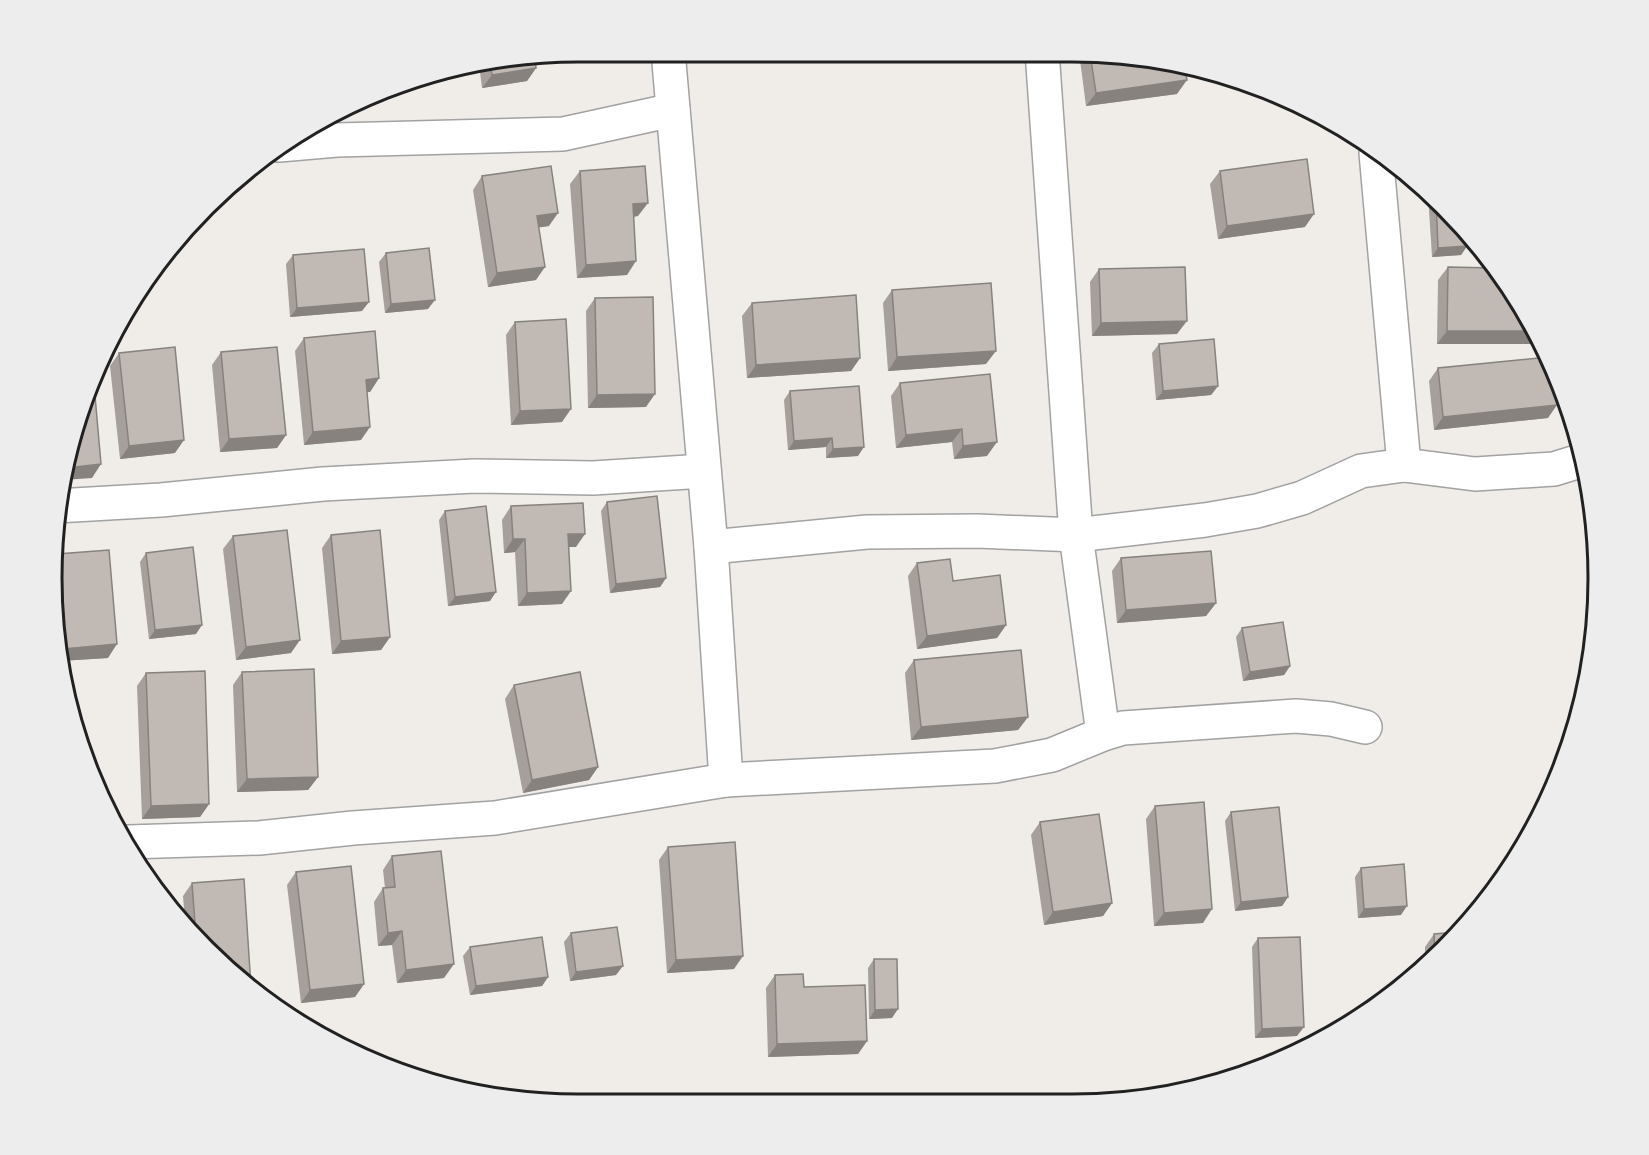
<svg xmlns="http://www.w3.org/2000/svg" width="1649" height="1155" font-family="'DejaVu Sans',sans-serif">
  <rect width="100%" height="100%" fill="#f0ede8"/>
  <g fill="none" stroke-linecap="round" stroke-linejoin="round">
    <defs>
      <g id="minor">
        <polyline points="668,51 711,547 726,780"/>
        <polyline points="1042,51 1076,535 1103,734"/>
        <polyline points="279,145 337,140 563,134 673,110"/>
        <polyline points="1376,153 1404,465"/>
        <polyline points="56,506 161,500 323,484 474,476 593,478 704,471"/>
        <polyline points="711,547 867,532 977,531 1076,535 1205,520 1257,511 1302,498 1361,471 1404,465 1475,474 1554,469 1583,460"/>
        <polyline points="128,842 259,838 353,828 495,818 726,780 995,766 1052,755 1103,734 1123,728 1296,716 1331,719 1365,727"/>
      </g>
    </defs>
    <use href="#minor" stroke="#a2a2a2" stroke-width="36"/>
    <use href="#minor" stroke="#fff" stroke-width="33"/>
  </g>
  <g fill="#a69f9b">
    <polygon points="1079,52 1174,61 1177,94 1086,106"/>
    <polygon points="535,57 536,68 527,81 482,88 479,64"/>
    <polygon points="580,171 638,216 634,217 627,275 577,278 570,184"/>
    <polygon points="1220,171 1305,227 1218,239 1210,184"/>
    <polygon points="482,176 549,226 539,227 536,280 488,287 473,190"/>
    <polygon points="1428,194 1444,205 1467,246 1461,255 1432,257"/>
    <polygon points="386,253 428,309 385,313 379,262"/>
    <polygon points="293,255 362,311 290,317 286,264"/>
    <polygon points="1448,267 1536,344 1437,344 1438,280"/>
    <polygon points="1099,269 1177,334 1092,336 1090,282"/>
    <polygon points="892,290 986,364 888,371 883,303"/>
    <polygon points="595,298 646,407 588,408 586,311"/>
    <polygon points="752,303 860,358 851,371 747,378 742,316"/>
    <polygon points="515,322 562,422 511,425 506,335"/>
    <polygon points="304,338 379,378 370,392 367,392 361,440 304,445 295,351"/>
    <polygon points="1159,344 1218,386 1211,395 1156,400 1152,353"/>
    <polygon points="221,352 286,435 277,448 220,452 212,365"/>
    <polygon points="119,353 175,453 120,459 110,366"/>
    <polygon points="1438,368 1548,418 1434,430 1429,381"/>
    <polygon points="990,374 987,456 954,459 952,442 896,448 891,396 900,383"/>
    <polygon points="790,391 858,456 826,458 826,447 788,450 784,400"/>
    <polygon points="607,502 666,578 660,587 610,593 601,511"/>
    <polygon points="511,506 576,547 569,547 562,604 518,606 515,552 504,553 502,520"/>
    <polygon points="445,511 490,601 448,606 439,520"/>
    <polygon points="331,535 390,637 381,650 332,654 322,548"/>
    <polygon points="233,536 291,653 236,660 223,549"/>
    <polygon points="146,553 196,634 149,639 140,562"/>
    <polygon points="57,554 108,658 60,661"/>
    <polygon points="1121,558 1216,603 1206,616 1117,623 1112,571"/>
    <polygon points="917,563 1006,625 997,638 917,649 908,576"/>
    <polygon points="1242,628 1290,666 1284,675 1243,681 1236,637"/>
    <polygon points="914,660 1028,717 1018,730 911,740 905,673"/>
    <polygon points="242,672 318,777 308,790 237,792 233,685"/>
    <polygon points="146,673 209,804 200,817 142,819 137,686"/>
    <polygon points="514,685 598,767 589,780 523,793 505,699"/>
    <polygon points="1155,806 1203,923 1154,926 1146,819"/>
    <polygon points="1231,812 1288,897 1282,906 1235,911 1225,821"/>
    <polygon points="1040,822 1112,903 1103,916 1044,925 1031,835"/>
    <polygon points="668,847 734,969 667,973 659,860"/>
    <polygon points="392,856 444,978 397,983 392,945 378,946 374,902 383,888 385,888 383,870"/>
    <polygon points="1361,868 1401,915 1358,918 1355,877"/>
    <polygon points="296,872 364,984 355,997 301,1003 287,885"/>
    <polygon points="192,883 205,950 185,921 183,896"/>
    <polygon points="571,933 616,975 570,981 564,942"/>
    <polygon points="1434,934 1444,950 1425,963 1425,947"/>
    <polygon points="1258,938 1297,1036 1255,1038 1252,947"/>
    <polygon points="470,947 548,977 542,986 470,995 463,956"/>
    <polygon points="874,959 892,1018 869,1019 868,968"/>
    <polygon points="775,975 804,987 867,1041 858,1054 768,1057 766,988"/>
  </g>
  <g fill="#87827e">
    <polygon points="578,51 610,51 567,56 570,52"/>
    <polygon points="536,68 527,81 482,88 492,75"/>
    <polygon points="1187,80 1177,94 1086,106 1096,93"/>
    <polygon points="648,203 638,216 624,217 633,204"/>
    <polygon points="558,213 549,226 528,229 537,216"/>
    <polygon points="1314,214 1305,227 1218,239 1227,226"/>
    <polygon points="1467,246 1461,255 1432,257 1438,248"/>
    <polygon points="636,261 627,275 577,278 586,265"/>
    <polygon points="545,267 536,280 488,287 497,273"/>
    <polygon points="435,300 428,309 385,313 391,304"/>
    <polygon points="369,302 362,311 290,317 297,308"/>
    <polygon points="1187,321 1177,334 1092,336 1101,323"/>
    <polygon points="1447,331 1534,331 1539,340 1536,344 1437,344"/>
    <polygon points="996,351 986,364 888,371 897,357"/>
    <polygon points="860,358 851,371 747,378 756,365"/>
    <polygon points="379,378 370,392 356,393 366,380"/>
    <polygon points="1218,386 1211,395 1156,400 1163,391"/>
    <polygon points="655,394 646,407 588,408 597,395"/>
    <polygon points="1557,405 1548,418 1434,430 1443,417"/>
    <polygon points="571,409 562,422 511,425 520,411"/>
    <polygon points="370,427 361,440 304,445 313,432"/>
    <polygon points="962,429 952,442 896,448 906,435"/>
    <polygon points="286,435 277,448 220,452 229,439"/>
    <polygon points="832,438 826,447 788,450 794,441"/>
    <polygon points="184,440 175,453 120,459 129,446"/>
    <polygon points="997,442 987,456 954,459 963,446"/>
    <polygon points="864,447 858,456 826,458 833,449"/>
    <polygon points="101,464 92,478 63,480 67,468"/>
    <polygon points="568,534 585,534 576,547 559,547"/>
    <polygon points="513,539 525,539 515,552 504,553"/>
    <polygon points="666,578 660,587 610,593 616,584"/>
    <polygon points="571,591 562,604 518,606 527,593"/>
    <polygon points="496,592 490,601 448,606 455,597"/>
    <polygon points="1216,603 1206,616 1117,623 1126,610"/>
    <polygon points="202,625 196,634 149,639 155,630"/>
    <polygon points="1006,625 997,638 917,649 927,636"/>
    <polygon points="390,637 381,650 332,654 341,641"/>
    <polygon points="300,640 291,653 236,660 246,647"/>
    <polygon points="117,644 108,658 60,661 60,652 63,649"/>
    <polygon points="1290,666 1284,675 1243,681 1250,672"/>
    <polygon points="1028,717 1018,730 911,740 921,727"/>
    <polygon points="598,767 589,780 523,793 532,780"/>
    <polygon points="318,777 308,790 237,792 247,779"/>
    <polygon points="209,804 200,817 142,819 151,806"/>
    <polygon points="1288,897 1282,906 1235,911 1241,902"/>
    <polygon points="1112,903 1103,916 1044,925 1053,912"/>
    <polygon points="1407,906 1401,915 1358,918 1364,909"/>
    <polygon points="1212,909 1203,923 1154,926 1164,913"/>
    <polygon points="402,931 392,945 378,946 388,933"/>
    <polygon points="743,956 734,969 667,973 676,960"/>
    <polygon points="454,964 444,978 397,983 406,970"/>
    <polygon points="623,966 616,975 570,981 576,972"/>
    <polygon points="548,977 542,986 470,995 476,986"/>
    <polygon points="364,984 355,997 301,1003 310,990"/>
    <polygon points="898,1009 892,1018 869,1019 875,1010"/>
    <polygon points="1304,1027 1297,1036 1255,1038 1262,1029"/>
    <polygon points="867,1041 858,1054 768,1057 777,1044"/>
  </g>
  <g fill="#c1b9b4" stroke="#87827e" stroke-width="1.5">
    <polygon points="1090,53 1174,61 1184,65 1187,80 1096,93"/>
    <polygon points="535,57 536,68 492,75 490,63"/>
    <polygon points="1307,159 1314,214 1227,226 1220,171"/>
    <polygon points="551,166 558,213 537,216 545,267 497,273 482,176"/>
    <polygon points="645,166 648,203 633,204 636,261 586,265 580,171"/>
    <polygon points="1436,199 1444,205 1467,233 1467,246 1438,248"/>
    <polygon points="429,248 435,300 391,304 386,253"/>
    <polygon points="364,249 369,302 297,308 293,255"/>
    <polygon points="1185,267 1187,321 1101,323 1099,269"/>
    <polygon points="1448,267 1495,268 1509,285 1534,331 1447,331"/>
    <polygon points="991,283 996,351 897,357 892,290"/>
    <polygon points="856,295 860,358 756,365 752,303"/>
    <polygon points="653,297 655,394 597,395 595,298"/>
    <polygon points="566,319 571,409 520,411 515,322"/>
    <polygon points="375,331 379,378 366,380 370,427 313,432 304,338"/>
    <polygon points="1214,339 1218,386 1163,391 1159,344"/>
    <polygon points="175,347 184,440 129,446 119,353"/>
    <polygon points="277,347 286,435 229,439 221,352"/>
    <polygon points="1548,357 1553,366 1557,405 1443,417 1438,368"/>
    <polygon points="93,373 101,464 67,468 91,376"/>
    <polygon points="990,374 997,442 963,446 962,429 906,435 900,383"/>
    <polygon points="859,386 864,447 833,449 832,438 794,441 790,391"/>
    <polygon points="657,496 666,578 616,584 607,502"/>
    <polygon points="583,503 585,534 568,534 571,591 527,593 525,539 513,539 511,506"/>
    <polygon points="486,506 496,592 455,597 445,511"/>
    <polygon points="287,530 300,640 246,647 233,536"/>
    <polygon points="380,530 390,637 341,641 331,535"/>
    <polygon points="193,547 202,625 155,630 146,553"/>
    <polygon points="109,550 117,644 63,649 58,592 57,554"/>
    <polygon points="1211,551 1216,603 1126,610 1121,558"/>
    <polygon points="950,559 953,581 1000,575 1006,625 927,636 917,563"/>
    <polygon points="1283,622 1290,666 1250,672 1242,628"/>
    <polygon points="1021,650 1028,717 921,727 914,660"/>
    <polygon points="314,669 318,777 247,779 242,672"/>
    <polygon points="205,671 209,804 151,806 146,673"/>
    <polygon points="580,672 598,767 532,780 514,685"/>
    <polygon points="1204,802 1212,909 1164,913 1155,806"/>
    <polygon points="1279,807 1288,897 1241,902 1231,812"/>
    <polygon points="1099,814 1112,903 1053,912 1040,822"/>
    <polygon points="735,842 743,956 676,960 668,847"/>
    <polygon points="441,851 454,964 406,970 402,931 388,933 383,888 395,887 392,856"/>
    <polygon points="1404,864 1407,906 1364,909 1361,868"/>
    <polygon points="351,866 364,984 310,990 296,872"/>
    <polygon points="244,879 251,987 205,950 196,937 192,883"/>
    <polygon points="617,927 623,966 576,972 571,933"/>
    <polygon points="1458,932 1444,950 1435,956 1434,934"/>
    <polygon points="542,937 548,977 476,986 470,947"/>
    <polygon points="1300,937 1304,1027 1262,1029 1258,938"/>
    <polygon points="874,959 897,959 898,1009 875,1010"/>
    <polygon points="803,974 804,987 865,985 867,1041 777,1044 775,975"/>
  </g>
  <path d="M0 0H1649V1155H0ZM578 62H1072A516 516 0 0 1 1588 578V578A516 516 0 0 1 1072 1094H578A516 516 0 0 1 62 578V578A516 516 0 0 1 578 62Z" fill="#ededed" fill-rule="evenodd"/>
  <path fill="none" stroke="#212121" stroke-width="3" d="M578 62H1072A516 516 0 0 1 1588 578V578A516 516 0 0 1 1072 1094H578A516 516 0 0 1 62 578V578A516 516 0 0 1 578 62Z"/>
</svg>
